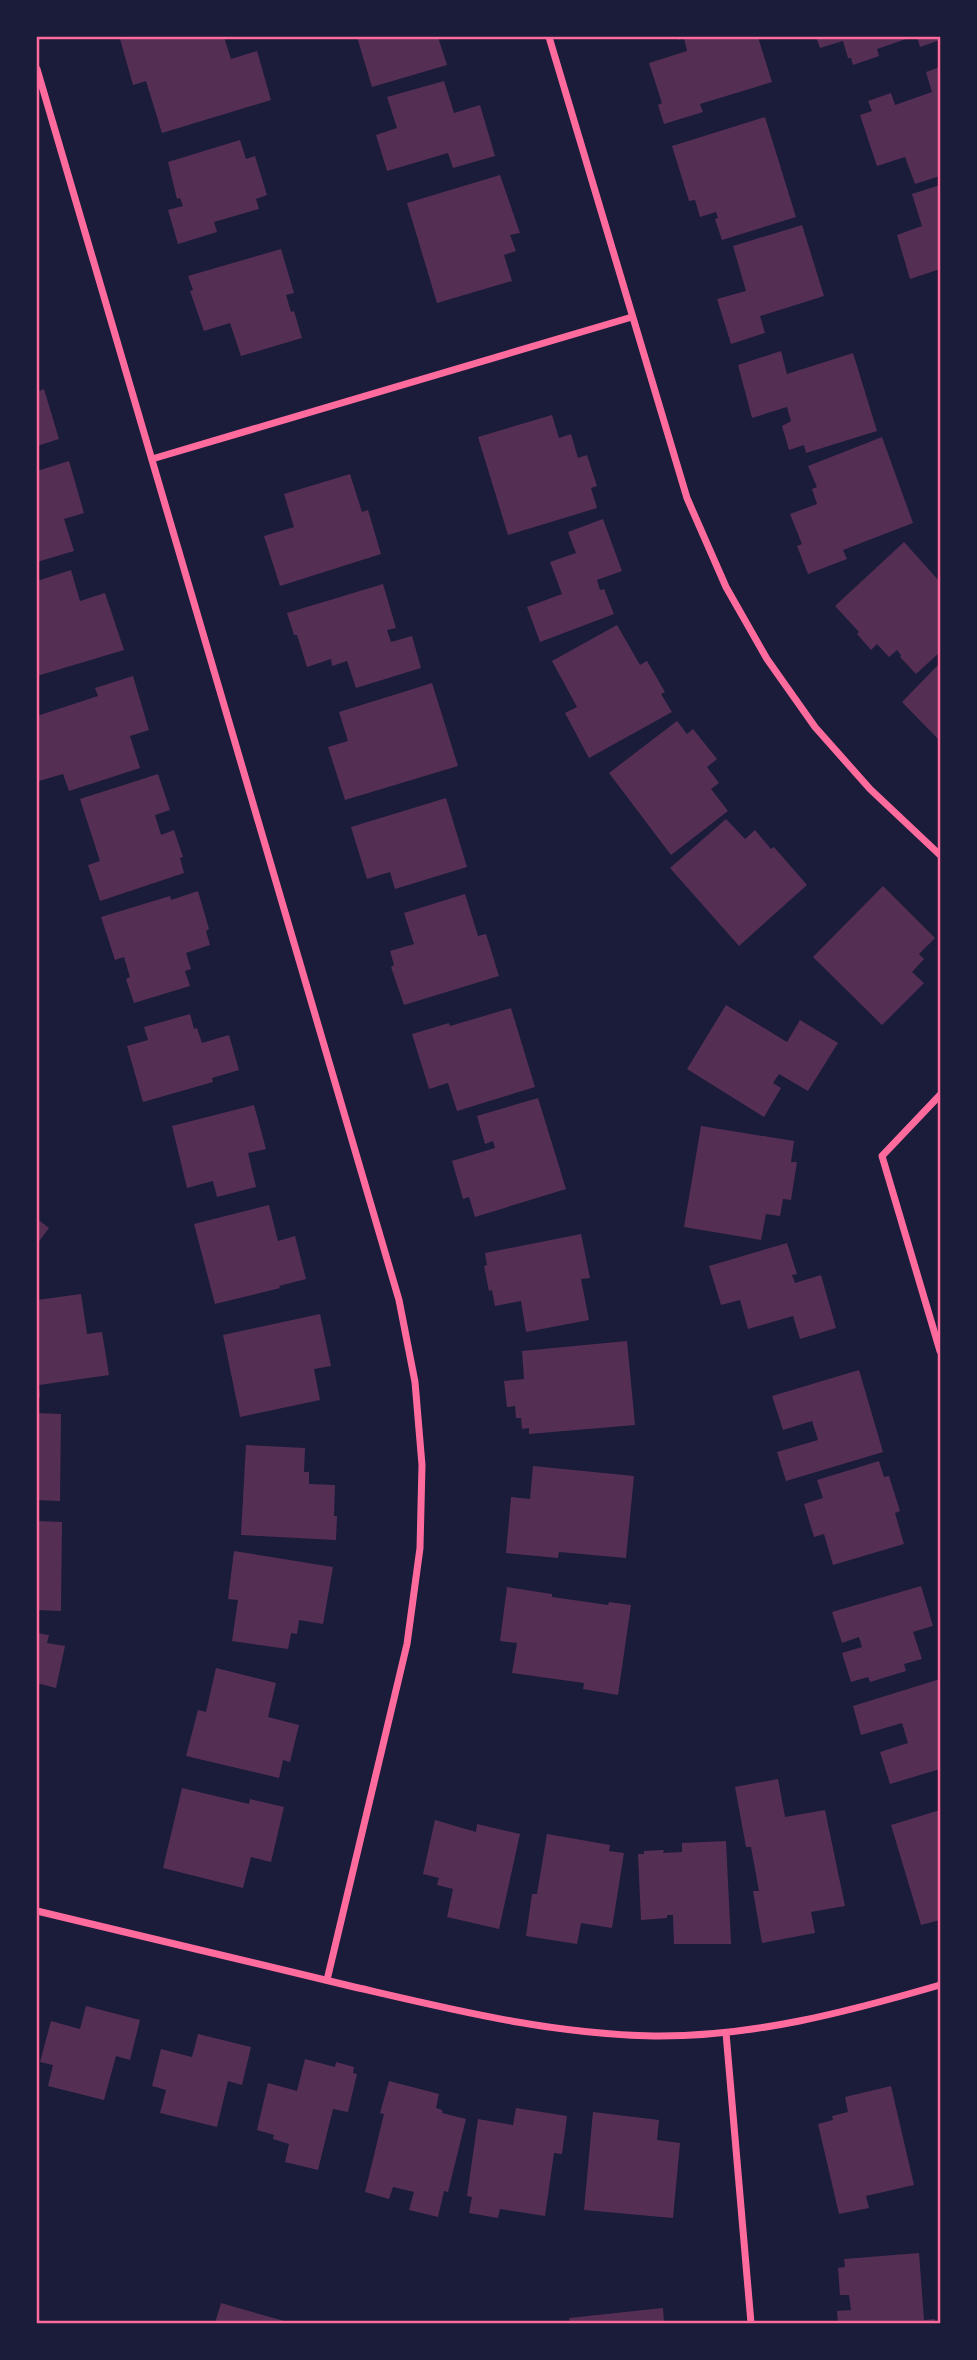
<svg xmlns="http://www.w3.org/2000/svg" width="977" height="2360" font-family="'Space Grotesk',sans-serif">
  <rect width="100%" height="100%" fill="#1b1b3a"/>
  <g fill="#542f53">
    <polygon points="126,37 224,37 231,59 257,51 271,100 162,133 146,81 133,85 120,39"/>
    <polygon points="357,37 438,37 447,65 372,87"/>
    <polygon points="677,37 758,37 772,82 700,104 703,112 664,124 658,105 662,103 649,63 687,51 684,38 678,40"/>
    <polygon points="816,37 912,37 877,49 879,56 853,65 851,58 848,58 843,41 820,48"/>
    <polygon points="917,37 940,37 940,40 920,47"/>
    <polygon points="940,67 940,176 915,184 905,157 877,166 860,115 872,111 868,101 891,93 895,105 932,92 926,72"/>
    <polygon points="444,81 454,113 480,105 495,156 453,168 448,153 387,171 376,135 397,128 387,97"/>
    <polygon points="765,117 796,217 722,240 715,219 718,218 716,212 700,217 695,200 689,201 672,146"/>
    <polygon points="240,140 246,159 255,156 267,195 256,199 259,209 214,222 217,232 178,244 168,210 183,206 180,198 177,199 168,162"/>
    <polygon points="500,175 520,233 510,235 516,251 504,255 512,281 437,303 407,203"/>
    <polygon points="940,185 940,269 910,279 897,235 922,226 912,194"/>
    <polygon points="802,225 824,296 760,316 765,333 731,344 717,299 746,291 733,246"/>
    <polygon points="281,249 294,293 286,295 291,312 294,311 302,338 241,356 230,323 204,331 190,291 193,290 188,276"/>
    <polygon points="781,351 787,374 853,353 877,431 806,453 804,445 789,450 782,426 791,421 787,407 752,418 738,365"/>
    <polygon points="44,389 59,439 37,446 37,392"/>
    <polygon points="552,415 559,438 571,434 578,458 587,455 597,486 591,488 597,508 508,535 478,437"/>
    <polygon points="882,437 913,523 843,550 847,559 808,574 797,546 802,544 790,514 817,504 812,489 817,487 808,466"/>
    <polygon points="69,461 84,513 64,519 74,551 37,562 37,471"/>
    <polygon points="350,474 362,512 368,510 381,554 280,586 264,536 294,527 284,494"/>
    <polygon points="603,519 622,571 597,580 600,590 604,589 614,614 540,642 527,607 562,594 550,562 576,553 568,532"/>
    <polygon points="904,542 940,582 940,652 916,674 900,657 901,655 897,650 889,657 877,644 871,650 857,634 859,632 835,606"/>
    <polygon points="71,570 80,601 105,593 124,650 37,676 37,581"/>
    <polygon points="383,584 396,628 387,630 391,642 412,636 421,668 356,688 347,661 332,666 331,659 307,667 297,635 294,635 287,613"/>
    <polygon points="617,625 640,665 647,661 665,692 661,694 672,712 589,758 565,713 577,707 552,661"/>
    <polygon points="940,663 940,741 902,702"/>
    <polygon points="133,676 149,730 130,736 140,768 69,791 63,774 39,781 37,775 37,716 98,696 95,688"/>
    <polygon points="432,683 458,766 345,800 328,747 348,741 339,712"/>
    <polygon points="677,721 687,734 693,729 717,759 707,767 719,783 711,789 728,811 671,855 609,773"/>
    <polygon points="158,774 170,810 155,815 161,835 174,830 183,857 180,858 184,873 100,901 88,865 100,861 80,799"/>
    <polygon points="446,798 467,867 395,889 390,872 367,879 351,827"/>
    <polygon points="726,819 745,839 755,830 771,849 774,847 807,885 739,946 670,868"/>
    <polygon points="883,886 935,938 919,954 924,959 912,972 924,983 882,1025 813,957"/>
    <polygon points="198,891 209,929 206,931 210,945 186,953 191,969 185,971 190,986 134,1003 126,979 130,977 124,957 115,960 101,917 170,896 171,900"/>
    <polygon points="465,894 478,936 486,934 499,976 404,1005 391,967 394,965 390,951 414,944 404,913"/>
    <polygon points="726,1005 787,1042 800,1020 838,1043 808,1091 779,1074 773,1083 781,1088 764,1117 687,1069"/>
    <polygon points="511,1008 535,1087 457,1111 448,1083 429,1089 412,1034 449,1023 450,1026"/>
    <polygon points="190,1014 194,1029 197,1028 202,1043 229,1035 239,1070 212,1078 213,1082 143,1102 127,1046 148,1040 144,1027"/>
    <polygon points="538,1098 566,1189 475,1217 469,1197 463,1199 452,1161 495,1148 493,1141 485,1144 477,1116"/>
    <polygon points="254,1105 266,1149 248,1153 256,1187 217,1197 213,1181 187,1188 172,1126"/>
    <polygon points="701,1126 794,1141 791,1162 797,1162 791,1200 783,1199 780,1216 766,1214 761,1240 684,1227"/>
    <polygon points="269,1205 278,1241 295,1236 306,1279 279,1286 280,1288 215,1304 194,1224"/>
    <polygon points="37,1219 49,1228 37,1244"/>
    <polygon points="581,1234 590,1278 581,1279 589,1320 526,1332 521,1301 495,1306 492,1290 489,1291 484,1266 487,1265 485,1253"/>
    <polygon points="787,1243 797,1274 792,1275 795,1283 821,1275 836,1328 800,1339 793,1316 748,1329 740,1300 721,1305 709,1266"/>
    <polygon points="81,1294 87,1334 102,1332 109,1375 39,1385 40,1397 37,1397 37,1300"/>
    <polygon points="320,1314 331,1366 314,1369 320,1400 240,1417 223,1335"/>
    <polygon points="627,1341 635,1425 529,1434 529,1428 522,1429 521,1418 516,1418 515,1406 507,1407 504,1381 524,1379 522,1351"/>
    <polygon points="859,1370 883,1452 786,1481 777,1452 818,1440 812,1421 783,1430 772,1396"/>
    <polygon points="37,1413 61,1414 60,1501 37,1500"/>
    <polygon points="246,1445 305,1448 304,1472 309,1472 309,1484 335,1485 334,1516 337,1516 336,1540 241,1535"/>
    <polygon points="879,1461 884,1477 889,1476 900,1511 895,1513 904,1544 833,1565 824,1534 814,1537 804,1504 823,1498 817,1480"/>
    <polygon points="533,1466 634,1476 626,1558 559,1552 558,1558 506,1553 511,1497 530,1499"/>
    <polygon points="37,1521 62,1522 61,1611 37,1610"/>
    <polygon points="234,1551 333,1567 323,1624 299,1620 297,1634 291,1633 288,1649 232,1641 238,1600 228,1599"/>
    <polygon points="921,1586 933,1626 913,1632 922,1659 904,1664 906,1671 870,1682 868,1677 851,1682 842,1653 862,1647 859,1637 842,1643 832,1612"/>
    <polygon points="507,1587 552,1594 552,1597 608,1605 609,1602 631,1605 618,1695 583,1689 584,1683 512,1673 517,1643 500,1641"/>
    <polygon points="37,1633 49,1635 47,1643 65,1646 56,1688 37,1683"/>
    <polygon points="216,1668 276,1683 268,1717 299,1725 290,1762 283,1760 279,1778 186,1756 198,1710 206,1712"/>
    <polygon points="940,1679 940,1769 890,1784 880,1752 908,1743 902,1723 861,1735 853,1706"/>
    <polygon points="778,1779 785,1817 825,1810 845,1906 811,1912 815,1933 762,1943 753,1891 759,1891 751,1847 746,1847 735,1787"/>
    <polygon points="182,1788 249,1804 250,1799 284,1807 271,1862 251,1857 243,1888 163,1868"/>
    <polygon points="940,1810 940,1920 921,1925 891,1825"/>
    <polygon points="435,1820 476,1832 477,1824 520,1834 499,1929 447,1917 453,1889 437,1885 439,1878 423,1874"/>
    <polygon points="547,1834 610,1845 609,1851 624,1853 612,1928 581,1923 577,1944 526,1936 532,1894 537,1894"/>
    <polygon points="726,1841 731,1944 674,1944 673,1915 667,1915 667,1918 641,1920 638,1854 644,1854 644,1851 664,1850 663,1853 682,1852 682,1843"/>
    <polygon points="86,2006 140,2020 130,2060 116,2056 104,2100 48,2086 53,2065 40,2062 51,2021 80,2029"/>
    <polygon points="198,2034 251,2047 242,2085 228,2081 217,2127 160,2113 166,2090 152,2086 161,2049 192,2057"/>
    <polygon points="305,2059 335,2067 336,2062 354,2067 353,2073 357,2074 348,2112 333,2109 318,2170 285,2162 289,2144 273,2139 274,2135 257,2130 268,2083 297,2091"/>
    <polygon points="389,2081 439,2094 436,2108 442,2110 442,2113 466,2119 448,2192 444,2191 438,2217 409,2210 414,2192 393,2187 389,2199 365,2192 384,2114 380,2113"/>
    <polygon points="891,2086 914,2185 866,2196 869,2208 839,2214 818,2124 833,2120 832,2116 848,2112 845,2097"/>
    <polygon points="516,2108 567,2116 562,2154 554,2153 545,2216 500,2209 498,2218 469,2213 472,2197 467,2196 478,2119 513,2125"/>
    <polygon points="593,2112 659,2120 657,2140 680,2143 673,2218 584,2210"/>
    <polygon points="919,2253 924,2320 935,2319 935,2323 838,2323 837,2311 851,2310 849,2295 840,2295 838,2268 845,2267 844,2259"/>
    <polygon points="221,2303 284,2321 283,2323 215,2323"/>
    <polygon points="663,2308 664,2323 570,2323 569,2318"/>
  </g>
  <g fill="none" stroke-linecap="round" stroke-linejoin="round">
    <g stroke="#ff6b9d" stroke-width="7">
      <polyline points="549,37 687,498 726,587 767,659 815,727 870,789 940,855"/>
      <polyline points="37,69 399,1300 415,1382 422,1465 420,1548 407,1644 327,1980"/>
      <polyline points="152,459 632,317"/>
      <polyline points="940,1095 882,1156 940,1351"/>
      <path d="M37 1911C140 1936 243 1960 346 1985 450 2009 548 2034 654 2036 753 2037 847 2012 940 1985"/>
      <polyline points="726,2033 751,2323"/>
    </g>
  </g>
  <rect width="977" height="2360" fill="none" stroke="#1b1b3a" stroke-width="77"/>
  <rect x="38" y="38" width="901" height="2284" fill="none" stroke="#ff6b9d" stroke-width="2.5"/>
</svg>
